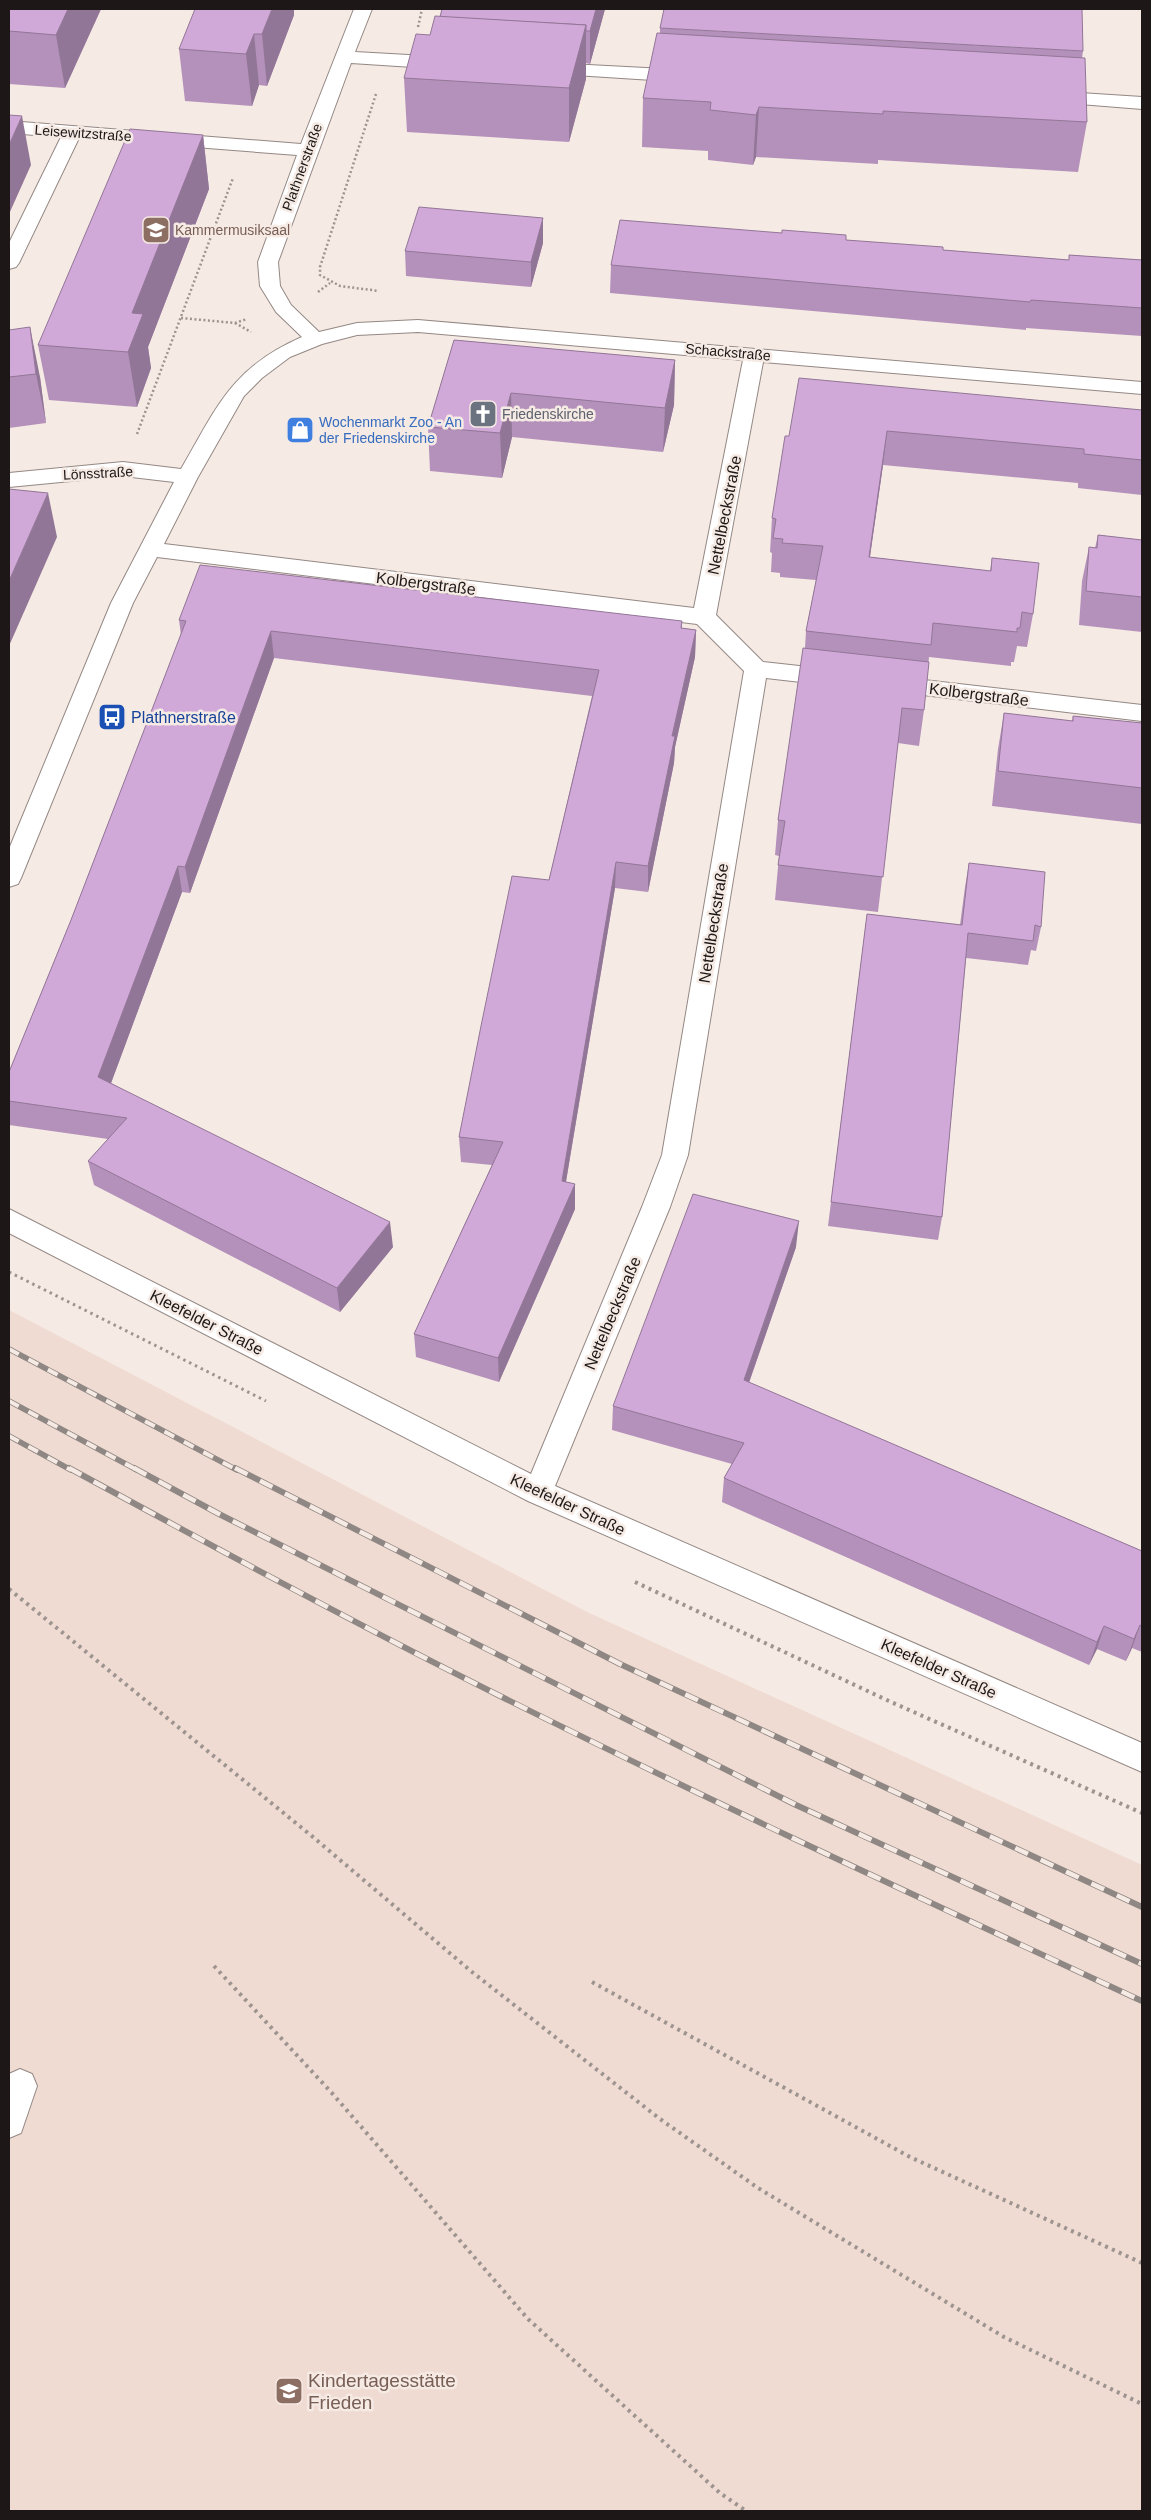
<svg xmlns="http://www.w3.org/2000/svg" width="1151" height="2520" font-family="Helvetica,sans-serif">
  <rect width="100%" height="100%" fill="#f6eae4"/>
  <polygon fill="#efdbd2" points="9,1310 587,1612 1142,1865 1142,2511 9,2511"/>
  <g fill="none" stroke-linecap="round" stroke-linejoin="round">
    <defs>
      <g id="minor">
        <path d="M354 9H372L355 52 444 57 450 59 453 63 450 67 444 69 351 63 278 262 280 286 291 305 319 332 357 323 418 320 1142 382V394L763 362 716 615 763 662 836 670 844 672 848 678 844 684 836 686 766 678 688 1155 670 1207 555 1486 1142 1743V1772L528 1501 9 1233V1209L531 1474 642 1207 662 1155 744 671 697 624 157 557 133 603 21 878 18 884 9 887V849L111 603 174 482 123 476 9 487V473L123 462 181 469C217 407 231 368 302 337L276 312 260 286 258 262 297 155 79 138 19 263 16 267 9 269V243L61 137 9 133V121L301 144ZM418 332 743 360 694 608 164 544 198 477 244 396 262 378 290 357 322 344 357 335Z"/>
        <polygon points="550,63 684,70 691,72 693,76 691,80 684,82 543,73 541,69 543,65"/>
        <polygon points="1049,91 1142,97 1142,109 1042,101 1040,97 1042,93"/>
        <polygon points="889,676 1142,705 1142,721 881,690 877,684 881,678"/>
        <polygon points="20,2069 32,2074 37,2086 21,2133 9,2138 9,2074"/>
      </g>
    </defs>
    <use href="#minor" stroke="#948884" stroke-width="2"/>
    <g stroke="#9d9490" stroke-width="2.5" stroke-dasharray="2 2.5" stroke-linecap="butt">
      <polyline points="418,27 422,9"/>
      <polyline points="376,94 320,267 320,275 340,286 379,291"/>
      <polyline points="318,292 330,283"/>
      <polyline points="181,318 235,323 247,319"/>
      <polyline points="235,323 251,332"/>
      <polyline points="137,434 233,178"/>
    </g>
    <polyline stroke="#9d9490" stroke-width="3" stroke-dasharray="2.5 4" stroke-linecap="butt" points="9,1272 266,1401"/>
    <g stroke="#9d9490" stroke-width="4" stroke-dasharray="3 4.5" stroke-linecap="butt">
      <polyline points="635,1582 891,1702 1142,1813"/>
      <polyline points="9,1589 313,1837 472,1972 660,2119 758,2188 1004,2337 1142,2404"/>
      <polyline points="214,1966 331,2092 528,2319 720,2493 746,2511"/>
      <polyline points="592,1982 910,2157 1142,2263"/>
    </g>
    <use href="#minor" fill="#fff" fill-rule="evenodd"/>
    <defs>
      <g id="rail-far1">
        <polyline points="9,1349 237,1470"/>
        <polyline points="9,1401 137,1470"/>
        <polyline points="9,1436 71,1470"/>
      </g>
      <g id="rail">
        <path d="M69 1468C214 1547 358 1625 506 1699 716 1804 929 1902 1142 2001"/>
        <polyline points="134,1468 219,1514 796,1805 1142,1964"/>
        <polyline points="235,1468 620,1664 1142,1907"/>
      </g>
    </defs>
    <use href="#rail-far1" stroke="#8f8783" stroke-width="5.5"/>
    <use href="#rail" stroke="#8f8783" stroke-width="6"/>
    <use href="#rail-far1" stroke="#f6eae4" stroke-width="4" stroke-dasharray="11" stroke-linecap="butt"/>
    <use href="#rail" stroke="#f6eae4" stroke-width="4.5" stroke-dasharray="14" stroke-linecap="butt"/>
  </g>
  <g fill="#b491ba">
    <polygon points="9,9 101,9 65,88 9,84"/>
    <polygon points="442,9 605,9 590,64 586,63 586,79 569,142 407,132 404,78 430,35 440,17"/>
    <polygon points="294,15 267,86 259,85 252,106 185,101 179,49"/>
    <polygon points="660,28 1083,51 1082,58 1087,122 1078,172 878,160 878,164 756,157 753,165 708,160 708,151 642,147 643,98 660,34"/>
    <polygon points="203,135 209,189 148,347 151,368 137,407 49,400 38,345"/>
    <polygon points="543,218 543,243 531,287 406,276 405,251"/>
    <polygon points="846,240 943,250 1069,260 1069,255 1142,260 1142,336 1026,328 1026,330 610,293 611,265"/>
    <polygon points="9,330 40,377 46,423 9,428"/>
    <polygon points="454,340 675,360 674,405 663,452 512,437 502,478 430,471 428,427"/>
    <polygon points="1142,410 1142,495 1078,488 1078,483 883,465 870,557 990,571 992,558 1033,614 1027,647 1017,646 1014,662 1011,662 1011,666 929,657 924,710 919,746 898,743 878,912 775,900 779,856 775,855 778,820 805,648 806,631 816,580 780,577 780,573 771,572 772,553 770,552 772,518 789,436"/>
    <polygon points="1098,535 1142,540 1142,632 1079,625 1082,581 1089,547 1095,548"/>
    <polygon points="179,620 682,621 682,628 696,630 695,657 675,747 674,763 648,892 615,888 566,1182 575,1209 499,1382 416,1357 414,1334 492,1165 461,1162 459,1137 549,880 592,696 274,658 190,893 182,892 111,1083 393,1247 340,1312 94,1185 88,1161 108,1139 9,1125 9,1072 71,920 181,635"/>
    <polygon points="1004,713 1072,721 1073,716 1142,723 1142,824 992,806 998,749"/>
    <polygon points="969,863 1041,927 1036,951 1031,950 1028,965 966,958 942,1217 938,1240 828,1226 867,914 960,925 965,887"/>
    <polygon points="796,1247 749,1383 1142,1551 1142,1652 1132,1648 1126,1661 1097,1649 1089,1665 722,1502 724,1478 732,1464 612,1430 613,1406"/>
  </g>
  <g fill="#927697">
    <polygon points="68,9 101,9 65,88 56,35"/>
    <polygon points="272,9 294,9 294,15 267,86 262,34"/>
    <polygon points="596,9 605,9 590,64 590,31"/>
    <polygon points="586,25 586,79 569,142 569,88"/>
    <polygon points="254,34 259,85 252,106 246,54"/>
    <polygon points="759,107 756,157 753,165 756,115"/>
    <polygon points="22,116 31,165 9,214 9,145"/>
    <polygon points="203,135 209,189 148,347 151,368 137,407 128,352 132,313"/>
    <polygon points="543,218 543,243 531,287 531,262"/>
    <polygon points="30,327 40,377 46,423 36,374"/>
    <polygon points="675,360 674,405 663,452 665,408"/>
    <polygon points="511,393 512,437 502,478 500,433"/>
    <polygon points="887,431 883,465 865,591 869,557"/>
    <polygon points="48,493 57,537 9,646 9,581"/>
    <polygon points="696,630 695,657 675,747 674,763 648,892 648,866 672,736"/>
    <polygon points="271,631 274,658 190,893 185,867"/>
    <polygon points="616,862 615,888 562,1205 562,1181"/>
    <polygon points="178,866 182,892 104,1102 98,1077"/>
    <polygon points="575,1184 575,1209 499,1382 498,1358"/>
    <polygon points="799,1221 796,1247 741,1405 744,1380"/>
    <polygon points="390,1222 393,1247 340,1312 337,1288"/>
    <polygon points="1140,1625 1132,1648 1126,1661 1134,1639"/>
    <polygon points="1104,1626 1097,1649 1089,1665 1097,1642"/>
  </g>
  <g fill="#d1a9d8" stroke="#927697">
    <polygon points="9,9 68,9 56,35 9,31"/>
    <polygon points="195,9 272,9 262,34 254,34 246,54 179,49"/>
    <polygon points="442,9 596,9 590,31 586,31 586,25 440,17"/>
    <polygon points="664,9 1082,9 1083,51 660,28"/>
    <polygon points="435,16 586,25 569,88 404,78 416,34 430,35"/>
    <polygon points="657,33 1085,58 1087,122 883,111 883,114 759,107 756,115 710,110 711,102 643,98"/>
    <polygon points="9,115 22,116 9,145"/>
    <polygon points="130,129 203,135 132,313 143,314 128,352 38,345"/>
    <polygon points="419,207 543,218 531,262 405,251"/>
    <polygon points="620,220 782,233 782,230 846,235 846,240 943,247 943,250 1069,260 1069,255 1142,260 1142,308 1031,300 1030,302 611,265"/>
    <polygon points="30,327 36,374 9,377 9,330"/>
    <polygon points="454,340 675,360 665,408 511,393 500,433 428,427"/>
    <polygon points="799,378 1142,410 1142,460 1084,454 1084,449 887,431 869,557 991,571 992,558 1039,563 1033,614 1022,612 1020,628 1017,628 1017,632 933,623 931,645 806,631 823,546 782,543 783,539 773,538 776,519 772,518 785,436 789,436"/>
    <polygon points="9,489 48,493 9,581"/>
    <polygon points="1098,535 1142,540 1142,597 1086,591 1089,547 1097,548"/>
    <polygon points="200,565 682,621 681,628 696,630 672,736 675,736 648,866 616,862 562,1181 575,1184 498,1358 414,1334 503,1142 459,1137 481,1026 512,876 549,880 599,670 271,631 185,867 178,866 98,1077 390,1222 337,1288 88,1161 127,1118 9,1101 9,1072 71,920 186,621 179,620"/>
    <polygon points="803,648 929,662 924,710 902,708 883,877 778,865 785,821 778,820"/>
    <polygon points="1004,713 1073,721 1073,716 1142,723 1142,788 998,771"/>
    <polygon points="969,863 1045,872 1041,927 1035,925 1033,941 968,933 942,1217 831,1202 867,914 962,925"/>
    <polygon points="693,1194 799,1221 744,1380 1142,1551 1142,1626 1140,1625 1134,1639 1104,1626 1097,1642 724,1478 744,1443 613,1406"/>
  </g>
  <defs>
    <symbol id="university-square" viewBox="-11 -11 22 22"><rect x="-9" y="-9" width="18" height="18" rx="4" fill="#8d6e63" stroke="#f6eae4"/><path d="M0-5L7-2L0 1L-7-2ZM-4 1L0 2.5L4 1V4Q0 6-4 4Z" fill="#fff"/></symbol>
    <symbol id="church-square" viewBox="-11 -11 22 22"><rect x="-9" y="-9" width="18" height="18" rx="4" fill="#6b7280" stroke="#f6eae4"/><path d="M-1.2-6h2.4v3.5h3.3v2.4h-3.3V6h-2.4V-.1h-3.3v-2.4h3.3Z" fill="#fff"/></symbol>
    <symbol id="shop-square" viewBox="-11 -11 22 22"><rect x="-9" y="-9" width="18" height="18" rx="4" fill="#3f7fe0" stroke="#f6eae4"/><path d="M-5-2.5h2.3a2.7 3.5 0 0 1 5.4 0H5L5.5 6h-11ZM-1.5-2.5h3a1.5 2.3 0 0 0-3 0Z" fill="#fff"/></symbol>
    <symbol id="bus-square" viewBox="-11 -11 22 22"><rect x="-9" y="-9" width="18" height="18" rx="4" fill="#1a4fb4" stroke="#f6eae4"/><path d="M-5-6H5V4H4V6H2V4H-2V6H-4V4H-5ZM-3.5-4V0h7V-4ZM-3.5 1.2v1.5H-2V1.2ZM2 1.2v1.5H3.5V1.2Z" fill="#fff"/></symbol>
    <symbol id="school-square" viewBox="-11 -11 22 22"><rect x="-9" y="-9" width="18" height="18" rx="4" fill="#8d6e63" stroke="#f6eae4"/><path d="M0-5L7-2L0 1L-7-2ZM-4 1L0 2.5L4 1V4Q0 6-4 4Z" fill="#fff"/></symbol>
  </defs>
  <g fill-rule="evenodd">
    <use href="#university-square" x="140" y="214" width="32" height="32"/>
    <use href="#church-square" x="467" y="398" width="32" height="32"/>
    <use href="#shop-square" x="284" y="414" width="32" height="32"/>
    <use href="#bus-square" x="96" y="701" width="32" height="32"/>
    <use href="#school-square" x="273" y="2375" width="32" height="32"/>
  </g>
  <g text-anchor="middle" stroke-width="5" stroke-linejoin="round" paint-order="stroke">
    <g font-size="14" fill="#1d1817" stroke="#f6eae4">
      <text transform="translate(83 133) rotate(4)" y="5">Leisewitzstraße</text>
      <text transform="translate(302 167) rotate(-70)" y="5">Plathnerstraße</text>
      <text transform="translate(728 352) rotate(5)" y="5">Schackstraße</text>
      <text transform="translate(98 473) rotate(-3)" y="5">Lönsstraße</text>
    </g>
    <g font-size="14" fill="#785e54" stroke="#f6eae4" text-anchor="start">
      <text x="175" y="235">Kammermusiksaal</text>
    </g>
    <g font-size="14" fill="#5b616d" stroke="#f6eae4" text-anchor="start">
      <text x="502" y="419">Friedenskirche</text>
    </g>
    <g font-size="14" fill="#366cbe" stroke="#f6eae4" text-anchor="start">
      <text x="319" y="427">Wochenmarkt Zoo - An<tspan x="319" dy="16">der Friedenskirche</tspan></text>
    </g>
    <g font-size="16" fill="#1d1817" stroke="#f6eae4">
      <text transform="translate(724 515) rotate(-79)" y="6">Nettelbeckstraße</text>
      <text transform="translate(426 583) rotate(7)" y="6">Kolbergstraße</text>
      <text transform="translate(979 694) rotate(7)" y="6">Kolbergstraße</text>
      <text transform="translate(713 923) rotate(-81)" y="6">Nettelbeckstraße</text>
      <text transform="translate(612 1313) rotate(-67)" y="6">Nettelbeckstraße</text>
      <text transform="translate(207 1322) rotate(27)" y="6">Kleefelder Straße</text>
      <text transform="translate(568 1504) rotate(25)" y="6">Kleefelder Straße</text>
      <text transform="translate(939 1668) rotate(24)" y="6">Kleefelder Straße</text>
    </g>
    <g font-size="16" fill="#164399" stroke="#f6eae4" text-anchor="start">
      <text x="131" y="723">Plathnerstraße</text>
    </g>
    <g font-size="19" fill="#785e54" stroke="#f6eae4" text-anchor="start">
      <text x="308" y="2387">Kindertagesstätte<tspan x="308" dy="22">Frieden</tspan></text>
    </g>
  </g>
  <rect width="1151" height="2520" fill="none" stroke="#1d1817" stroke-width="20"/>
</svg>
